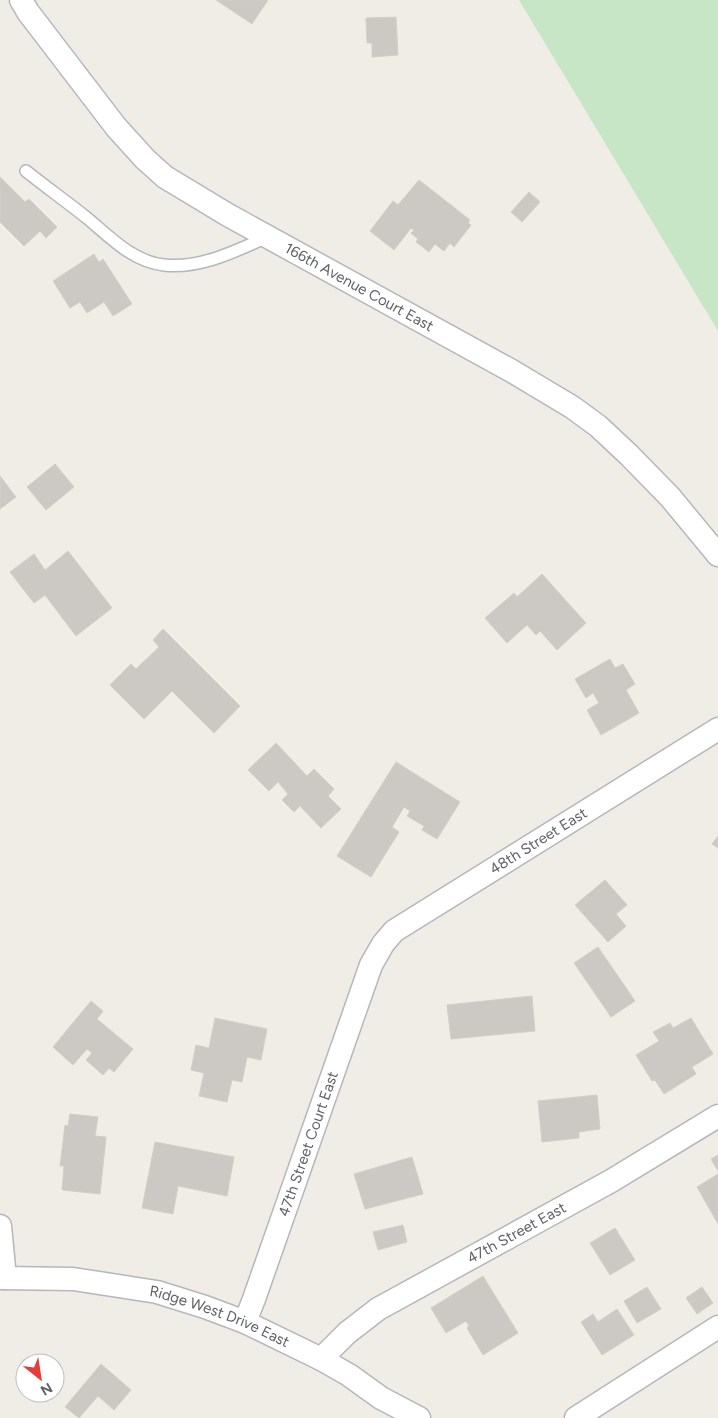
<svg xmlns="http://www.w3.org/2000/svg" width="718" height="1418" font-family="Figtree,sans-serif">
  <rect width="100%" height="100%" fill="#f0ede7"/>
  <polygon fill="#c7e6c5" points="519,0 718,0 718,331"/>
  <g fill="#ccc8c4" stroke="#d4cfc5">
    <polygon points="216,0 268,0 252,24"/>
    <polygon points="396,17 398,55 372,57 372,43 367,43 366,18"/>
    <polygon points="0,177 25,202 29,199 57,227 46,238 40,231 24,246 0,222"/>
    <polygon points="419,180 470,220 468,223 471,225 454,247 450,243 444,251 435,244 429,252 416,242 418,239 411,233 414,230 411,228 394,250 370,231 393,201 398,205"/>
    <polygon points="529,192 540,202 522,222 511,212"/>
    <polygon points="94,254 99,262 103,259 132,304 113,316 104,302 87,313 80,302 70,308 53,281"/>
    <polygon points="55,464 74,487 46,510 27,487"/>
    <polygon points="0,476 16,497 0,509"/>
    <polygon points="68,551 112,608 76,636 45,595 34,603 10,572 34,554 45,570"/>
    <polygon points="542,574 586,623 557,650 540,631 536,635 527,625 507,643 485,618 514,593 517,597"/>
    <polygon points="163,629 240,706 214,733 172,691 144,719 110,685 131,664 136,669 159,647 153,640"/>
    <polygon points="610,659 615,668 623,664 635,684 626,690 639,713 601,735 587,710 599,703 593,693 586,698 575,679"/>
    <polygon points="276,743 307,776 314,769 334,789 328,796 341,809 321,828 300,806 294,812 282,800 288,794 278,782 269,791 248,770"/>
    <polygon points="396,762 460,802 437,839 422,830 424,826 407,816 410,811 404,807 392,827 399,832 371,877 337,856"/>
    <polygon points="718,836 718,848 712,844"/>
    <polygon points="605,880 627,905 616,914 626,926 608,942 575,905"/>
    <polygon points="598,947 635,1001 611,1017 574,963"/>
    <polygon points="532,996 535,1031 451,1039 447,1005"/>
    <polygon points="91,1001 103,1011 97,1019 133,1049 114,1072 109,1068 103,1075 86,1060 92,1053 87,1049 73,1065 53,1047"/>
    <polygon points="215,1018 267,1029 261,1060 247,1057 242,1082 232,1080 227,1102 199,1096 204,1073 191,1070 196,1045 209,1048"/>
    <polygon points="691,1018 713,1054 692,1067 696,1074 664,1094 655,1080 652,1081 636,1055 659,1041 653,1032 670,1023 673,1028"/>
    <polygon points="597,1095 600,1129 579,1132 579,1138 542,1142 538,1101"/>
    <polygon points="70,1114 98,1117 95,1136 106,1137 100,1194 62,1190 64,1166 60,1166 65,1125 68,1126"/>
    <polygon points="155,1142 234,1157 227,1196 178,1186 173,1214 142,1208"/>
    <polygon points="718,1155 718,1171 711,1159"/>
    <polygon points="412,1157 423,1194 365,1209 354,1174"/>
    <polygon points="718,1174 718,1224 697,1187"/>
    <polygon points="403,1225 407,1242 378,1250 373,1232"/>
    <polygon points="615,1228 635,1260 610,1275 590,1243"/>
    <polygon points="483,1276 518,1333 483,1355 467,1328 469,1326 466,1321 446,1333 431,1308"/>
    <polygon points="647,1287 661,1309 637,1323 624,1301"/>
    <polygon points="702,1287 713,1303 697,1314 686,1298"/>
    <polygon points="617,1309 634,1335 602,1355 581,1322 593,1314 598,1322"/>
    <polygon points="101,1364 131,1390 114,1410 98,1396 79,1418 65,1407"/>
  </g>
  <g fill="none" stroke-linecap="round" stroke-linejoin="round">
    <defs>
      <path id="lane" d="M26 171C46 187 67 202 87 218 110 237 133 262 164 265 200 269 236 251 267 237"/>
      <g id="street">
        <path id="s1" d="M21 0 28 12 116 127 145 159 165 177 228 215 510 370 572 407 598 426 629 455 670 497 718 555"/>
        <polyline points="0,1226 5,1278"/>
        <path id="s2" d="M0 1278 73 1279 157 1292 205 1307 245 1322 321 1359 349 1375 381 1398 419 1418"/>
        <path id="s3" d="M245 1322 254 1299 371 965 383 944 394 931 718 729"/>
        <path id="s4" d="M321 1359 347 1333 378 1309 611 1181 718 1116"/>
        <polyline points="576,1418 718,1327"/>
      </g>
    </defs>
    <use href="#lane" stroke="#b4b7bb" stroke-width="14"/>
    <use href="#street" stroke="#b4b7bb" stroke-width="25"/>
    <use href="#lane" stroke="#fff" stroke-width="11"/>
    <use href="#street" stroke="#fff" stroke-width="22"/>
  </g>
  <g text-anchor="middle" stroke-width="4.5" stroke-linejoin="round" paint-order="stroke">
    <g font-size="15" fill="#5e6266" stroke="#fff">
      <text dy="5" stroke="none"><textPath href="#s1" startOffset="452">166th Avenue Court East</textPath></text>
      <text dy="5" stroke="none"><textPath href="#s3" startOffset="590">48th Street East</textPath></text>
      <text dy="5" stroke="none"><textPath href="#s3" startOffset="189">47th Street Court East</textPath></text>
      <text dy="5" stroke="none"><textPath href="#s4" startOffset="234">47th Street East</textPath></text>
      <text dy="5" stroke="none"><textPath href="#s2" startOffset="225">Ridge West Drive East</textPath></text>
    </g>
  </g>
  <g transform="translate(40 1378) rotate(150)"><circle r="24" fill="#ffffff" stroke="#bfc0c2"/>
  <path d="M0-4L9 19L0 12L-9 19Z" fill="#e33c39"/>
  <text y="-8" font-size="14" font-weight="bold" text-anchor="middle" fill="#5e6266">N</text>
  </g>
</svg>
